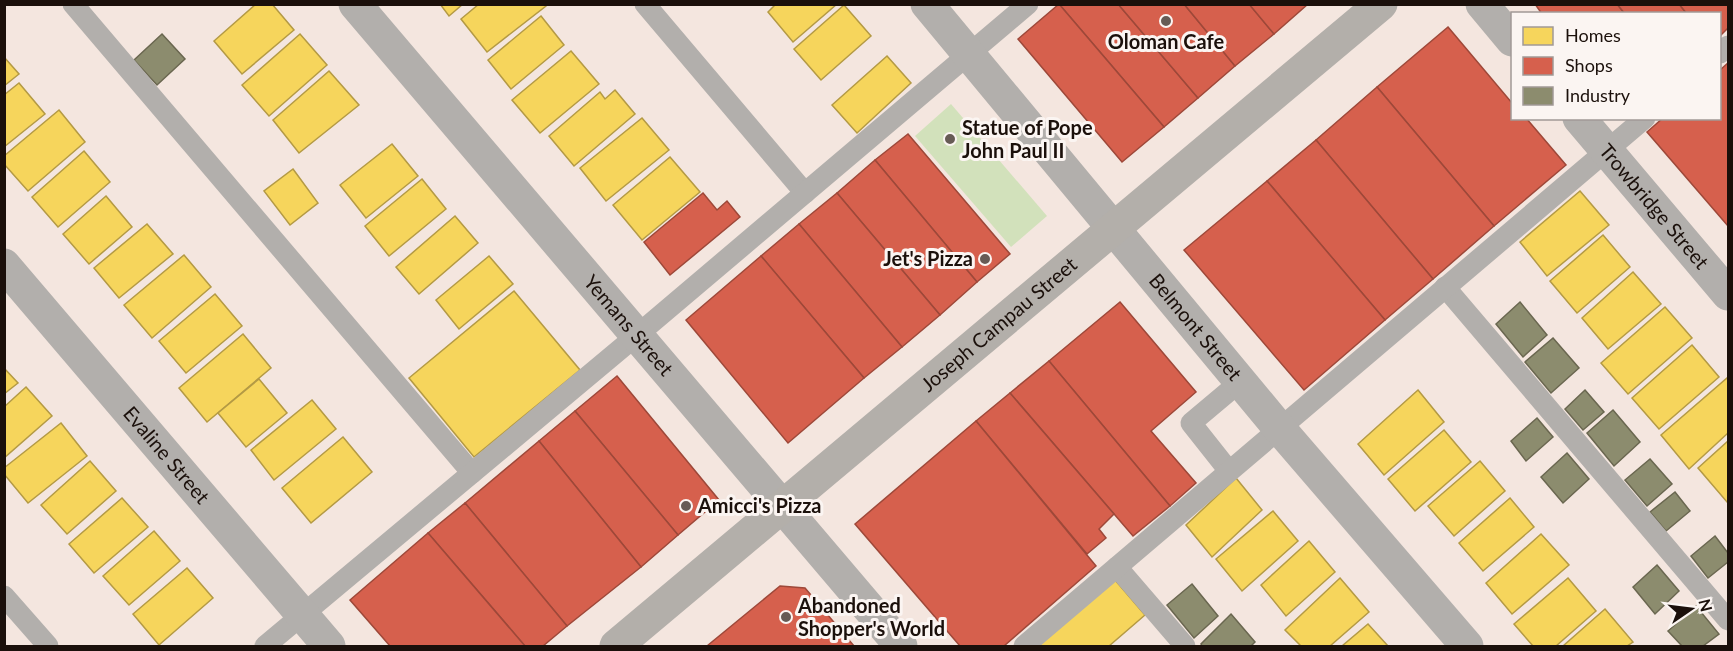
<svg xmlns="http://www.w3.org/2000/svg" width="1733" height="651" font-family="Lato,sans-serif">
  <rect width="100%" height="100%" fill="#f4e6df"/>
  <polygon fill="#d2e1bb" points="951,104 1047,216 1011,247 915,136"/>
  <g fill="#f6d55c" stroke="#b49a44" stroke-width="1.5">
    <polygon points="256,4 272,4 294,30 242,74 214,41"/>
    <polygon points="440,4 463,4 449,16"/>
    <polygon points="479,4 545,4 546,6 487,52 461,19"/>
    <polygon points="776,4 837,4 793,42 768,12"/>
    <polygon points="844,5 871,36 821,80 794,49"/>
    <polygon points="541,16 564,45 511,89 488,60"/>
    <polygon points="300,34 327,65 269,116 242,85"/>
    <polygon points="571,51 599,84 540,133 512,100"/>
    <polygon points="887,56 911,83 857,133 832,105"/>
    <polygon points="4,57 19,74 4,86"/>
    <polygon points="329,71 359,105 299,153 273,120"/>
    <polygon points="19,83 45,114 4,147 4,95"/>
    <polygon points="615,90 635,114 574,166 549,136 600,92 605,99"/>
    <polygon points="59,110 85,142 28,191 4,164 4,156"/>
    <polygon points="642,118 669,150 606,201 580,168"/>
    <polygon points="392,144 418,176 366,218 340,185"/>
    <polygon points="84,151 110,182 58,227 32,197"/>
    <polygon points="670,157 700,192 642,240 613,205"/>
    <polygon points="293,169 318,203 290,225 264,191"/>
    <polygon points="422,179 446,209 389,256 365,226"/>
    <polygon points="1580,191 1609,225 1547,276 1520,242"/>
    <polygon points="106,196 132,227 89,264 63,234"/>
    <polygon points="455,216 478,243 419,294 396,267"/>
    <polygon points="147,224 173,254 119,298 94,268"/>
    <polygon points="1603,235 1630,267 1577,313 1550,281"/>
    <polygon points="184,255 211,287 152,338 124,305"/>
    <polygon points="489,256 513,284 459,329 436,300"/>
    <polygon points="1633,272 1661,304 1608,349 1582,318"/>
    <polygon points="514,291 580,370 474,457 409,378"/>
    <polygon points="215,294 242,326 186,373 159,341"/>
    <polygon points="1665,307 1692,338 1628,394 1601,363"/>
    <polygon points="243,334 271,368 207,422 179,388"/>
    <polygon points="1692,345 1719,377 1659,429 1632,398"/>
    <polygon points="4,368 18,383 4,394"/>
    <polygon points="1727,378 1728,380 1728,433 1689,469 1661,435"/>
    <polygon points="259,379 287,413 246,447 218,413"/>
    <polygon points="26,387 52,416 4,458 4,407"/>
    <polygon points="1418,390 1444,422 1384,475 1358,444"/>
    <polygon points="312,400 336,429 274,480 251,450"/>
    <polygon points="61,423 87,456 28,503 4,474 4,468"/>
    <polygon points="1444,430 1471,462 1415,511 1388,479"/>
    <polygon points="343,437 372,472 311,523 282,488"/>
    <polygon points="1728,441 1728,501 1727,502 1698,468"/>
    <polygon points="90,461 116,491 67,534 41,505"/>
    <polygon points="1480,461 1505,491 1454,536 1428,506"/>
    <polygon points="1236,478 1262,510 1212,557 1186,525"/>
    <polygon points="122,498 148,527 94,573 69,544"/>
    <polygon points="1510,498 1534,527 1483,571 1459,543"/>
    <polygon points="1273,511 1298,541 1242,591 1216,559"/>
    <polygon points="154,531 180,561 129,605 103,576"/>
    <polygon points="1541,534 1569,565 1512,614 1486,583"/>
    <polygon points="1309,541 1335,572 1286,616 1261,585"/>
    <polygon points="187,568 213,598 159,645 133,614"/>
    <polygon points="1340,578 1369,612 1330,646 1301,646 1285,630"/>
    <polygon points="1568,578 1596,611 1556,646 1533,646 1514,624"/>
    <polygon points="1115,580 1145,615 1109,646 1038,646"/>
    <polygon points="1605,609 1633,642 1627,646 1563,646"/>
    <polygon points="1368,624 1388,646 1342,646"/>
  </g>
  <g fill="#d6604d" stroke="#9e4839" stroke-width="1.5">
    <polygon points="1059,4 1118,4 1198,98 1164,127"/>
    <polygon points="1059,4 1164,127 1122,162 1018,39"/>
    <polygon points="1118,4 1184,4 1235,66 1198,98"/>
    <polygon points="1184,4 1249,4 1274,34 1235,66"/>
    <polygon points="1249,4 1308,4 1274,34"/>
    <polygon points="1535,4 1617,4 1625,14 1542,14"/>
    <polygon points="1617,4 1679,4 1687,14 1625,14"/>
    <polygon points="1679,4 1728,4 1728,28 1720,36 1720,14 1687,14"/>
    <polygon points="1448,27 1512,103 1512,118 1526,118 1566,165 1494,226 1377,87"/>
    <polygon points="1728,63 1728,226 1647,132 1663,118 1720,118 1720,70"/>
    <polygon points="1377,87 1494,226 1433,279 1316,140"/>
    <polygon points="908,134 1010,254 977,282 875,160"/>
    <polygon points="1316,140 1433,279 1385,320 1267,181"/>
    <polygon points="875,160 977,282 940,315 837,193"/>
    <polygon points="1267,181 1385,320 1304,390 1184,250"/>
    <polygon points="703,193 717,210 727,201 740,217 670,275 644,242"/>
    <polygon points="837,193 940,315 902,347 799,224"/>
    <polygon points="799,224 902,347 864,378 761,256"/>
    <polygon points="761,256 864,378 788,443 686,320"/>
    <polygon points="1120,302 1196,392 1151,431 1196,483 1170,506 1049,361"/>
    <polygon points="1049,361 1170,506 1133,536 1010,393"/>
    <polygon points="617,376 719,500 678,535 575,411"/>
    <polygon points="1010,393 1114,514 1099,529 1106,538 1087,554 976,421"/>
    <polygon points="575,411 678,535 641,567 539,441"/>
    <polygon points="976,421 1096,566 1004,646 960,646 855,524"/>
    <polygon points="539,441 641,567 567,626 465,503"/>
    <polygon points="465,503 567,626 543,646 525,646 428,533"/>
    <polygon points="428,533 525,646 390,646 350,600"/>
    <polygon points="780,586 805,588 854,646 707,646"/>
  </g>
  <g fill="#8c8c6e" stroke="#6a6750" stroke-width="1.5">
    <polygon points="162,34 185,59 157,85 134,60"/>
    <polygon points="1520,302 1547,335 1523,357 1496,324"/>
    <polygon points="1553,338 1579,368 1551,393 1525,362"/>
    <polygon points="1585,390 1604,412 1583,430 1565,409"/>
    <polygon points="1613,410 1640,442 1614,466 1587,433"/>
    <polygon points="1537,418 1553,437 1526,461 1511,441"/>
    <polygon points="1567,453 1589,479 1563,503 1541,477"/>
    <polygon points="1650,459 1672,484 1647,506 1625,480"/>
    <polygon points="1675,492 1690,511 1666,531 1650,512"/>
    <polygon points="1715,536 1728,553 1728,562 1708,578 1691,556"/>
    <polygon points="1657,565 1679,591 1655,614 1633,587"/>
    <polygon points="1192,584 1218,616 1194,638 1167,605"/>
    <polygon points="1696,606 1719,634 1703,646 1682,646 1668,631"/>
    <polygon points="1231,614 1255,642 1251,646 1202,646 1201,644"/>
  </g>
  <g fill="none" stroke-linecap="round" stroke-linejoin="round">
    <g stroke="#b2afac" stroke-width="21">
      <polyline points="73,4 472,473"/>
      <polyline points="645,4 805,193"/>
      <polyline points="1720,53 1728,46"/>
      <polyline points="1445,287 1728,620"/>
      <polyline points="1229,471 1191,423 1241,381"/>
      <polyline points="1117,567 1185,646"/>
      <polyline points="4,596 48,646"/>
      <polyline points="265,646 636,336 1028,4"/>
      <polyline points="1024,646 1645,118"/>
    </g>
    <g stroke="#b2afac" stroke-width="33">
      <path id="s1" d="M355 4 901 646"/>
      <path id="s2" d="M927 4 1279 428 1467 646"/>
      <polyline points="1482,4 1512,40"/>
      <path id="s3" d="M1579 118 1728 294"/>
      <path id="s4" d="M4 265 329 646"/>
    </g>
    <path stroke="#b3afaa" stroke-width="33" id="s5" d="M616 646 1381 4"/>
  </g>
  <g fill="#675b55" stroke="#fbf5f2" stroke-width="2">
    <circle cx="1166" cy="21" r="6"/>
    <circle cx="950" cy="139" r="6"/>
    <circle cx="985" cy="259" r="6"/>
    <circle cx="686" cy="506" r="6"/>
    <circle cx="786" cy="617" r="6"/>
  </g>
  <g text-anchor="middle" stroke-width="6" stroke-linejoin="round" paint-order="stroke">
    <g font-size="20" font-weight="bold" fill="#1b100b" stroke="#fbf5f2" text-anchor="start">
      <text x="1166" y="49" text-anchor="middle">Oloman Cafe</text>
      <text x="962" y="135">Statue of Pope<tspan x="962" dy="23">John Paul II</tspan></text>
      <text x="973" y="266" text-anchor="end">Jet's Pizza</text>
      <text x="698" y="513">Amicci's Pizza</text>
      <text x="798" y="613">Abandoned<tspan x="798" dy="23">Shopper's World</tspan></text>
    </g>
    <g font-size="20" fill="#1b100b" stroke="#fbf5f2">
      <text dy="7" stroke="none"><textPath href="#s3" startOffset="116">Trowbridge Street</textPath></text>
      <text dy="7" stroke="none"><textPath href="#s1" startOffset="422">Yemans Street</textPath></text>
      <text dy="7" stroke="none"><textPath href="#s5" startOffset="500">Joseph Campau Street</textPath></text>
      <text dy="7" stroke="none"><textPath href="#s2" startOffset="420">Belmont Street</textPath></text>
      <text dy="7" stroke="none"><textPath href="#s4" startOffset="250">Evaline Street</textPath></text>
    </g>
  </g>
  <rect width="1733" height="651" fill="none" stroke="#1b100b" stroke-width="12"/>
  <rect x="1511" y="12" width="210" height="108" fill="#fbf5f2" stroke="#a19996" stroke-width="1.5"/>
  <rect x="1523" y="27" width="30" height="18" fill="#f6d55c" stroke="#a19996" stroke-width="1.5"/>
  <text x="1565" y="42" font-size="18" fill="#1b100b">Homes</text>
  <rect x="1523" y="57" width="30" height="18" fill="#d6604d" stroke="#a19996" stroke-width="1.5"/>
  <text x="1565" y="72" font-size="18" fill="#1b100b">Shops</text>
  <rect x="1523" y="87" width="30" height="18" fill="#8c8c6e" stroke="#a19996" stroke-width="1.5"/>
  <text x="1565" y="102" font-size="18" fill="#1b100b">Industry</text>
  <g transform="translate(1691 609) rotate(76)" stroke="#fbf5f2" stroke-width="4.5" paint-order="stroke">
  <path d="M0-4.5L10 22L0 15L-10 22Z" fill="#1b100b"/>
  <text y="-9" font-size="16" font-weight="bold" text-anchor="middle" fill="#1b100b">N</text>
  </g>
</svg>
